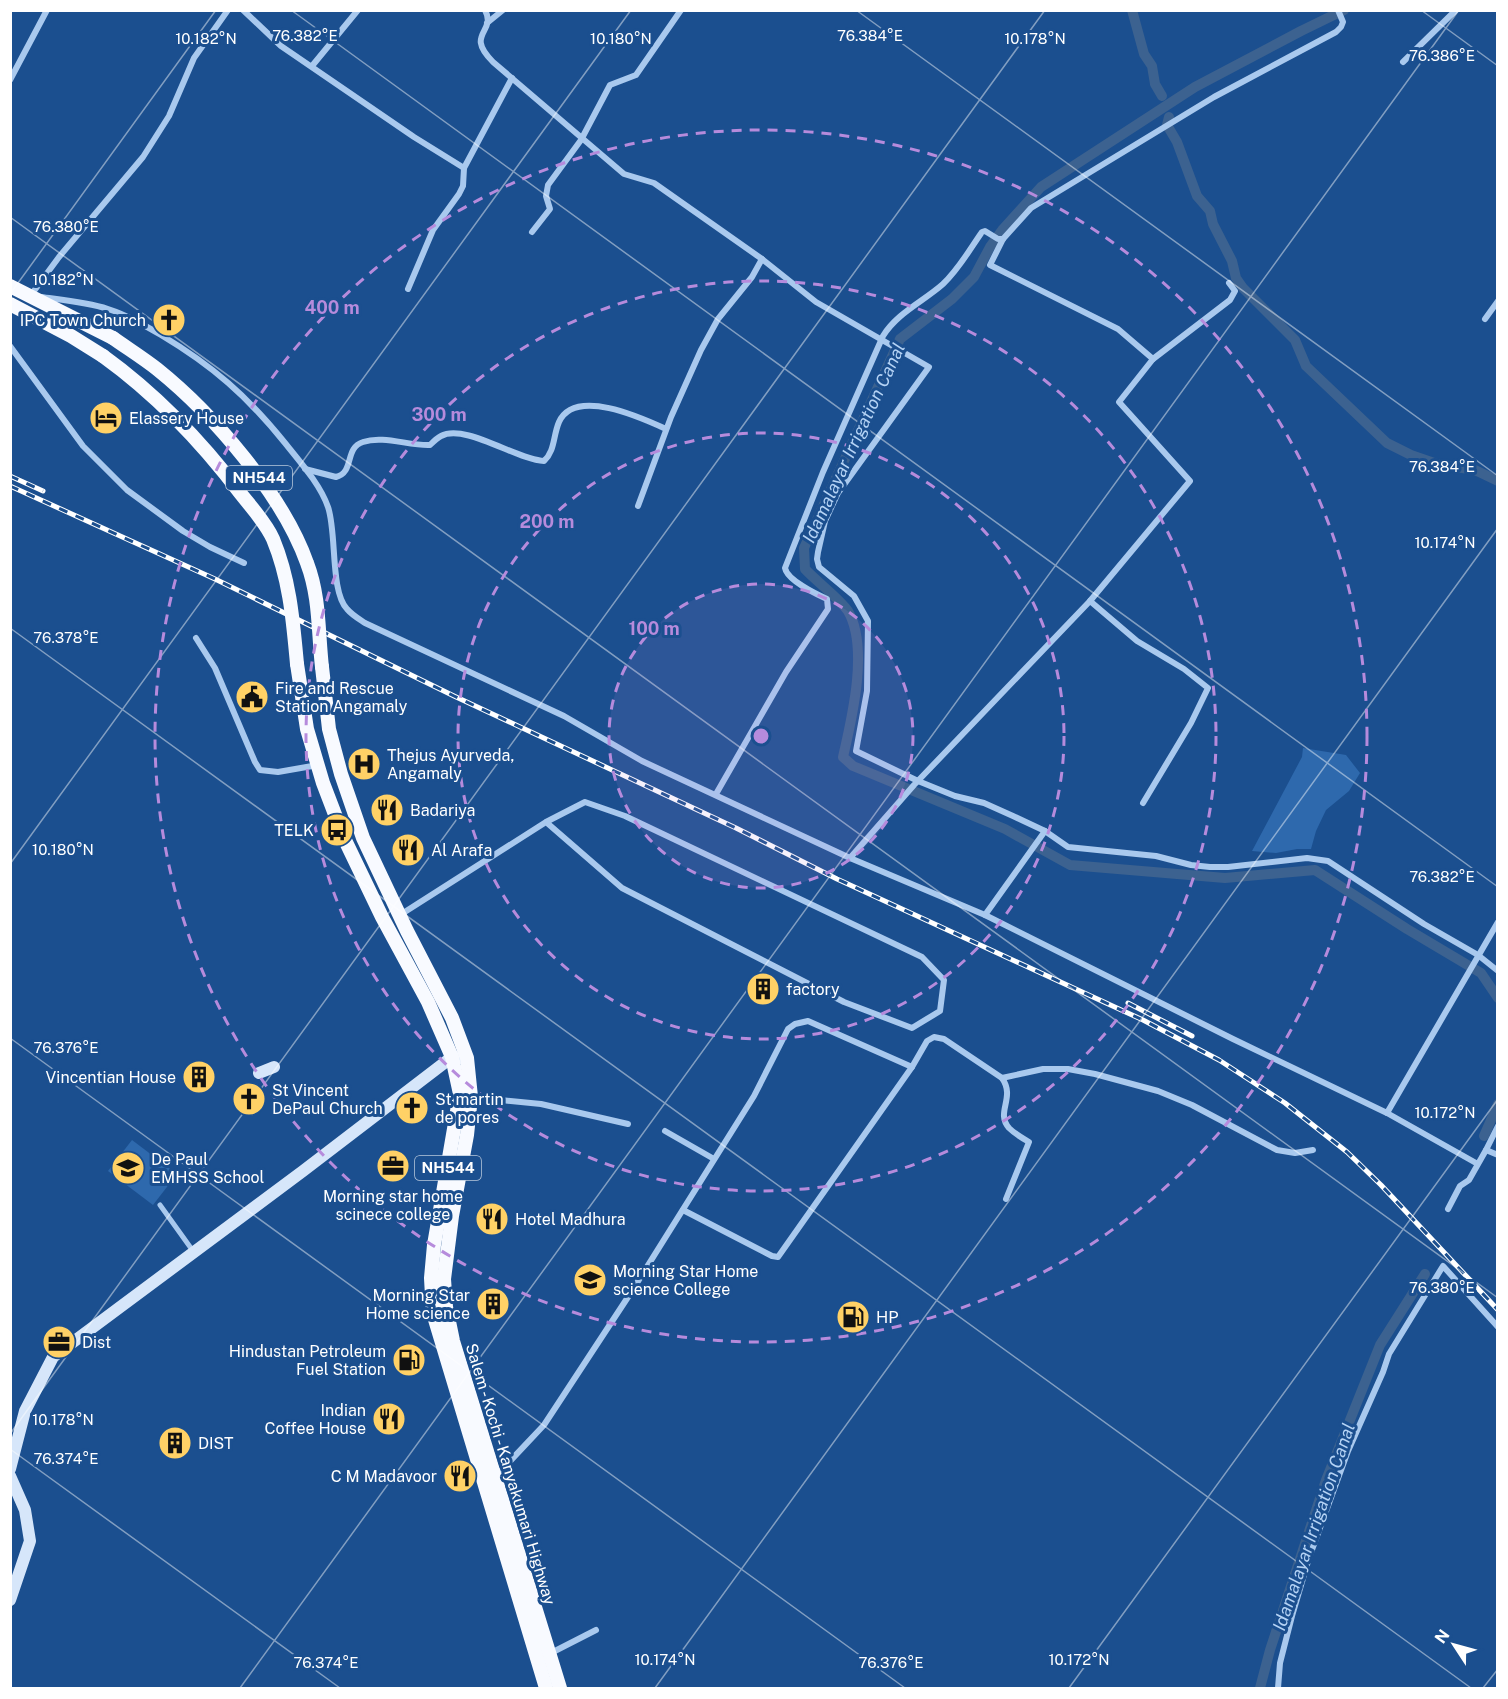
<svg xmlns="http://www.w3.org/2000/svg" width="1508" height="1699" font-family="'Public Sans',sans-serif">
  <rect width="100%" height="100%" fill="#1b4f8f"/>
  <g fill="#2e69ad">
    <polygon points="1303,748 1346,755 1360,773 1349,791 1326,810 1316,831 1311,849 1297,849 1276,853 1252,851 1302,757"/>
    <polygon points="132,1140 177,1174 153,1205 108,1171"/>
  </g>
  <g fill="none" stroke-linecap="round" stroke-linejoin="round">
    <g stroke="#3c6290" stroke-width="10">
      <polyline points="1132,10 1144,54 1152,66 1155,84 1162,96"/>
      <path d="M1344 10 1301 31 1195 87 1041 187 1003 229 990 247 974 277 952 299 900 339 804 548 805 569C816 581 840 599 848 611 869 647 852 718 843 757L853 766 1005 829 1070 865 1225 878 1315 870 1407 929 1481 973 1498 998"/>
      <polyline points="1169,117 1167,125 1177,142 1197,196 1210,211 1213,224 1232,261 1236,278 1243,288 1295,340 1306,366 1387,443 1411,455 1437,464 1475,470 1498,481"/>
      <polyline points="1484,1136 1498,1104"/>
      <polyline points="1260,1688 1270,1650 1326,1480 1380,1345 1425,1274"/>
    </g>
    <polyline stroke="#a9c9ee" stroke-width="5" points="160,1205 193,1251"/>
    <g stroke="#a9c9ee" stroke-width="6">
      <polyline points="243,10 281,46 414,137 464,168"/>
      <path d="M485 10C497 33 464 33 493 62L624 174 654 183 762 259 752 277 718 319 701 350 671 417 638 506"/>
      <polyline points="487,23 503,10"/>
      <polyline points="1403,62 1456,10"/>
      <polyline points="312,66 358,10"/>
      <polyline points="10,80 47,10"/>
      <polyline points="532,232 550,209 546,196 548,185 581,140 610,85 636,75 681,10"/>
      <polyline points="762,259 816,302 929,367 838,493 825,521 818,552 817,559 819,567 854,596 868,621 867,691 856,751 918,781 955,796 984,803 1013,816 1045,831 1068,847 1156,856 1191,865 1210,867 1228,867 1307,858 1328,861 1424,924 1478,955 1498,971"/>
      <polyline points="408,289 433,230 459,194 463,186 464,168 512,78"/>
      <polyline points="31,295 59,257 143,157 169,116 194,58 228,10"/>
      <path d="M41 297C63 300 86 302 108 309 127 315 144 325 161 335 213 366 247 396 285 443 300 462 320 484 328 507 337 533 330 591 347 609 352 615 359 619 365 623L564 716 642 761 850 858 985 915 1233 1039 1387 1113 1498 922"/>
      <polyline points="1485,319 1498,301"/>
      <polyline points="10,346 83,446 127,490 183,531 210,547 244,563"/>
      <polyline points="1153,359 1118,329 990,265 1003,239 1031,208 1214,97 1336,32 1341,27 1343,22 1338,10"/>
      <path d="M305 469 336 477C355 472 344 448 363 442 383 435 409 446 430 445 433 442 437 438 441 436 465 423 517 460 544 461 555 451 553 436 559 422 575 387 642 418 666 429"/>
      <polyline points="1090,601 1137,641 1184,669 1208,688 1191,723 1143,803"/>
      <polyline points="196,638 215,668 255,762 260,770 278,772 318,765"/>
      <path d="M716 794 786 672 828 609 827 599C816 594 787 580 785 568L823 472 883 336C897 313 924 301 943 284 959 269 970 249 982 232L985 231 998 239H1003"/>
      <polyline points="850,858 914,785 1090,601 1190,481 1119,402 1153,359 1230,300 1235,291 1229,283"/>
      <polyline points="400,915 546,822 585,802 625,816 922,957 944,980 940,1011 912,1028 844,1002 622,888 546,822"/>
      <polyline points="985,915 1045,831"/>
      <polyline points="1002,1078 1043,1069 1068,1069 1095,1074 1158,1091 1192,1105 1277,1150 1295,1153 1313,1150"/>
      <polyline points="471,1097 541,1104 628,1124"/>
      <polyline points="1387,1113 1476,1163"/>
      <polyline points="1498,1126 1486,1150 1498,1155"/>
      <polyline points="665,1131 714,1159"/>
      <polyline points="1448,1209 1460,1186 1469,1180 1486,1150"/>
      <path d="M683 1210 772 1256 778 1257 912 1067 927 1041 934 1037 944 1039 1002 1078C1016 1098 995 1112 1009 1128 1014 1133 1022 1138 1029 1142L1006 1199"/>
      <polyline points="496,1476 544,1425 630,1294 754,1096 788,1029 795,1024 808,1021 912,1067"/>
      <polyline points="549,1654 596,1630"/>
      <polyline points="1278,1688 1280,1663 1292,1616 1309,1558 1348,1451 1383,1372 1389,1354 1443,1266 1498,1327"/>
    </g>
    <g stroke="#d6e6fa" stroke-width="12">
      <polyline points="259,1073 274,1067"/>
      <polyline points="10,1469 25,1411 53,1357 303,1171 452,1057 460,1058"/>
      <polyline points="10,1476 25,1510 30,1541 10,1600"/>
    </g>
    <g stroke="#f8faff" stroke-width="14">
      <polyline points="10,286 113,338"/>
      <polyline points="10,304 71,336 103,356"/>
      <polyline points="297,664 307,729 323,783 344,838 382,917 428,1002 452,1057 460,1094 434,1245 431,1278 433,1313 546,1688"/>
      <polyline points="322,667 329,729 341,774 363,838 407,931 452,1018 467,1058 471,1097 467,1135 452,1216 444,1279 446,1307 453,1341 560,1688"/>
    </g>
    <defs>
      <g id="rail">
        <polyline points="10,476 43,491"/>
        <polyline points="10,486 215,579 454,696 736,828 837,879 1143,1020 1219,1060 1285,1103 1347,1152 1381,1185 1498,1310"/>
        <polyline points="1128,1003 1192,1036"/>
      </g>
    </defs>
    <use href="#rail" stroke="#fff" stroke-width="5"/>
    <use href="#rail" stroke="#1b4f8f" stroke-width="3" stroke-dasharray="9" stroke-linecap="butt"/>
    <g stroke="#f8faff" stroke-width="14">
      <path d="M113 338C127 348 143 358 157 369 213 414 283 495 307 563 320 597 318 632 322 667"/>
      <path d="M103 356C157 395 201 441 241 494 252 508 266 523 273 539 290 580 293 621 297 664"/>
    </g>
  </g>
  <path fill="none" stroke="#fff" stroke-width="1.5" stroke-opacity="0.45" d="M291 10 1498 887M856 10 1498 476M1421 10 1498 66M10 217 1498 1298M10 294 216 10M10 628 1471 1688M10 864 631 10M10 1038 905 1688M10 1434 1045 10M10 1449 340 1688M240 1688 1459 10M655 1688 1498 528M1069 1688 1498 1099M1483 1688 1498 1669"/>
  <circle cx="761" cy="736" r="152" fill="#b68bdc" fill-opacity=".12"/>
  <g fill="none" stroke="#b68bdc" stroke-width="3" stroke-dasharray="10 8">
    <circle cx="761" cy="736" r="152"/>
    <circle cx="761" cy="736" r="303"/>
    <circle cx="761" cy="736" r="455"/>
    <circle cx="761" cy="736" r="606"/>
  </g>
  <defs>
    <symbol id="church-disc" viewBox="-11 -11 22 22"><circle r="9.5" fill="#ffd166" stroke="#1b4f8f"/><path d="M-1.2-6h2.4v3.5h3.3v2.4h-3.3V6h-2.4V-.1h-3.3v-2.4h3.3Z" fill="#111"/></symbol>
    <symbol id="hotel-disc" viewBox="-11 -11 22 22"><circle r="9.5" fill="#ffd166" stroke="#1b4f8f"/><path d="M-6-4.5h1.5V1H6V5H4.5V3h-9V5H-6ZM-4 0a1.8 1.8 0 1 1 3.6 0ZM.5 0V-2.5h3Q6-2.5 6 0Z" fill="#111"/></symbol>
    <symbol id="civic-disc" viewBox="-11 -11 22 22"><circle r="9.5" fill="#ffd166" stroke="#1b4f8f"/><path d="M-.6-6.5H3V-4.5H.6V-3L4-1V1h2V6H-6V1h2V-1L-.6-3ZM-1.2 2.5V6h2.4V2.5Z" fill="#111"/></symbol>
    <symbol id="hospital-disc" viewBox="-11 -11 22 22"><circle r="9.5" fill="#ffd166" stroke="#1b4f8f"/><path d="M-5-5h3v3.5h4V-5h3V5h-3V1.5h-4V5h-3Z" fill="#111"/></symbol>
    <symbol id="restaurant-disc" viewBox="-11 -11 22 22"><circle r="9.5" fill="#ffd166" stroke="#1b4f8f"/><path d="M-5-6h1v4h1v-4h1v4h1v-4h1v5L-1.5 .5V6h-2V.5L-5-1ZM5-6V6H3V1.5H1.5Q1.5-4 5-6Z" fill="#111"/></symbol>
    <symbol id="bus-disc" viewBox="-11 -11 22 22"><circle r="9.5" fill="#ffd166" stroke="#1b4f8f"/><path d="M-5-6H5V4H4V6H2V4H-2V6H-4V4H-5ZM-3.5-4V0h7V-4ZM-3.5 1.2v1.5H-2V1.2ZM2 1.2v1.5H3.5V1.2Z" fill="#111"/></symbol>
    <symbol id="building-disc" viewBox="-11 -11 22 22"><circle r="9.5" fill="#ffd166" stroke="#1b4f8f"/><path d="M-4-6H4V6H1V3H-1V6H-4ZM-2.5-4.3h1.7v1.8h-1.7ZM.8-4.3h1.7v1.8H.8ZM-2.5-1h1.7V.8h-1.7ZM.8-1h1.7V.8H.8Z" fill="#111"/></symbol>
    <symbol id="office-disc" viewBox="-11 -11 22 22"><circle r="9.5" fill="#ffd166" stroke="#1b4f8f"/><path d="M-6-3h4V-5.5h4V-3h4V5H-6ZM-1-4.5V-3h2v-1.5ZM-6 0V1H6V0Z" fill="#111"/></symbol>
    <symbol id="school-disc" viewBox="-11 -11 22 22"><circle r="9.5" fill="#ffd166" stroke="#1b4f8f"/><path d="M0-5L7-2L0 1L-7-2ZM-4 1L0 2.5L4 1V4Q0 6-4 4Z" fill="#111"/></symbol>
    <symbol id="university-disc" viewBox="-11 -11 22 22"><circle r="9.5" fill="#ffd166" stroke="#1b4f8f"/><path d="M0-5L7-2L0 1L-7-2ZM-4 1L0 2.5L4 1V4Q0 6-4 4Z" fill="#111"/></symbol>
    <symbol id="fuel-disc" viewBox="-11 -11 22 22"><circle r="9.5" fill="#ffd166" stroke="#1b4f8f"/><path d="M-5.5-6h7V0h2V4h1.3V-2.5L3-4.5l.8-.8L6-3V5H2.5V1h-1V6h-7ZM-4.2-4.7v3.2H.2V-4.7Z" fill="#111"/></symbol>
  </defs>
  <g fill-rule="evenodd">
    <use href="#church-disc" x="150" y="301" width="38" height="38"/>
    <use href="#hotel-disc" x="87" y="399" width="38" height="38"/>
    <use href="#civic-disc" x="233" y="678" width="38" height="38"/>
    <use href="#hospital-disc" x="345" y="745" width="38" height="38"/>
    <use href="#restaurant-disc" x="368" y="791" width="38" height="38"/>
    <use href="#bus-disc" x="318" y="811" width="38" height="38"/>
    <use href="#restaurant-disc" x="389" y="831" width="38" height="38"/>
    <use href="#building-disc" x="744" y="970" width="38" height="38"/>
    <use href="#building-disc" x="180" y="1058" width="38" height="38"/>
    <use href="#church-disc" x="230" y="1080" width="38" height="38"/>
    <use href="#church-disc" x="393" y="1089" width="38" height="38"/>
    <use href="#office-disc" x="374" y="1147" width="38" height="38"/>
    <use href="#school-disc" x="109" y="1149" width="38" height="38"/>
    <use href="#restaurant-disc" x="473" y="1200" width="38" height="38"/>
    <use href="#university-disc" x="571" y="1261" width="38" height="38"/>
    <use href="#building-disc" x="474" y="1285" width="38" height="38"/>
    <use href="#fuel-disc" x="834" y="1298" width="38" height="38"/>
    <use href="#office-disc" x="40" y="1323" width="38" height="38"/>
    <use href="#fuel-disc" x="390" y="1341" width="38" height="38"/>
    <use href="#restaurant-disc" x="370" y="1400" width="38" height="38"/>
    <use href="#building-disc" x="156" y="1424" width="38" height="38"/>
    <use href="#restaurant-disc" x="441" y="1457" width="38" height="38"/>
  </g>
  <g text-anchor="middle" stroke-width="6" stroke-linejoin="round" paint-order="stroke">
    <g fill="#1b4f8f" stroke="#bbcadd" stroke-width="1.5">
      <rect x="226" y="466" width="66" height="24" rx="4.5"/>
      <rect x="415" y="1156" width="66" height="24" rx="4.5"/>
    </g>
    <g font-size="15" font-weight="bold" fill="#fff">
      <text x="259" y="483">NH544</text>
      <text x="448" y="1173">NH544</text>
    </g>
    <g font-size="16" fill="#fff" stroke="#1b4f8f" text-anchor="start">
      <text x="146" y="326" text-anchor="end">IPC Town Church</text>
      <text x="129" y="424">Elassery House</text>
      <text x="275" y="694">Fire and Rescue<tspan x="275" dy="18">Station Angamaly</tspan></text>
      <text x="387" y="761">Thejus Ayurveda,<tspan x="387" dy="18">Angamaly</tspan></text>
      <text x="410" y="816">Badariya</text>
      <text x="314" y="836" text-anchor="end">TELK</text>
      <text x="431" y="856">Al Arafa</text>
      <text x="786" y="995">factory</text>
      <text x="176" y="1083" text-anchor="end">Vincentian House</text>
      <text x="272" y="1096">St Vincent<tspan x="272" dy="18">DePaul Church</tspan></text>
      <text x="435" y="1105">St martin<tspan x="435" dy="18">de pores</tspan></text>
      <text x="151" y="1165">De Paul<tspan x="151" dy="18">EMHSS School</tspan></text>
      <text x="393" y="1202" text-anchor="middle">Morning star home<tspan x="393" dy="18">scinece college</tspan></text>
      <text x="515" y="1225">Hotel Madhura</text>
      <text x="613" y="1277">Morning Star Home<tspan x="613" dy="18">science College</tspan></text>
      <text x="470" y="1301" text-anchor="end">Morning Star<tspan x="470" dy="18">Home science</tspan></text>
      <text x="876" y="1323">HP</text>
      <text x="82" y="1348">Dist</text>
      <text x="386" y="1357" text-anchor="end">Hindustan Petroleum<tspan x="386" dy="18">Fuel Station</tspan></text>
      <text x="366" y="1416" text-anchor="end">Indian<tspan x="366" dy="18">Coffee House</tspan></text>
      <text x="198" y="1449">DIST</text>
      <text x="437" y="1482" text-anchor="end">C M Madavoor</text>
    </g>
    <g font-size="16" fill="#fff" stroke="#1b4f8f">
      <text transform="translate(511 1474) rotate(73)" y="6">Salem - Kochi - Kanyakumari Highway</text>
    </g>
    <g font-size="18" font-style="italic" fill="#b5d3f5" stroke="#1b4f8f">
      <text transform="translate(854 443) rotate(-65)" y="6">Idamalayar Irrigation Canal</text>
      <text transform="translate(1314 1527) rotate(-71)" y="6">Idamalayar Irrigation Canal</text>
    </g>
  </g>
  <g font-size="15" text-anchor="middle" fill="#fff" stroke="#1b4f8f" stroke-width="6" stroke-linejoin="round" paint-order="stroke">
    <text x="305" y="41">76.382°E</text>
    <text x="870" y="41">76.384°E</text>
    <text x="206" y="44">10.182°N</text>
    <text x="621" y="44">10.180°N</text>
    <text x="1035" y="44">10.178°N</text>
    <text x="1442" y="61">76.386°E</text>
    <text x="66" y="232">76.380°E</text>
    <text x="63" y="285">10.182°N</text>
    <text x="1442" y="472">76.384°E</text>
    <text x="1445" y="548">10.174°N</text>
    <text x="66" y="643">76.378°E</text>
    <text x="63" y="855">10.180°N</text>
    <text x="1442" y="882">76.382°E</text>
    <text x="66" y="1053">76.376°E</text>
    <text x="1445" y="1118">10.172°N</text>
    <text x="1442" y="1293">76.380°E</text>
    <text x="63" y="1425">10.178°N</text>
    <text x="66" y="1464">76.374°E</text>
    <text x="665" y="1665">10.174°N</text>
    <text x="1079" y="1665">10.172°N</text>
    <text x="326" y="1668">76.374°E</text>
    <text x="891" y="1668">76.376°E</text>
  </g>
  <circle cx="761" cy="736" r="9" fill="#b68bdc" stroke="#1b4f8f" stroke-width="3"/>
  <g font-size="18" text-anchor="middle" font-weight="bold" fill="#b68bdc" stroke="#1b4f8f" stroke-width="6" stroke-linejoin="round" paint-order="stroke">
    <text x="332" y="314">400 m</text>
    <text x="439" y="421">300 m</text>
    <text x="547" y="528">200 m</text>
    <text x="654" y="635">100 m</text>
  </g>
  <rect width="1508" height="1699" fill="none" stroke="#ffffff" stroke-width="24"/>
  <g transform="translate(1454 1645) rotate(306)" stroke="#1b4f8f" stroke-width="4.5" paint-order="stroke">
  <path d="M0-4.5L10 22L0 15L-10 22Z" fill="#ffffff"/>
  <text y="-9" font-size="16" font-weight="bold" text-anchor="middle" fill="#ffffff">N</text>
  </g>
</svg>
